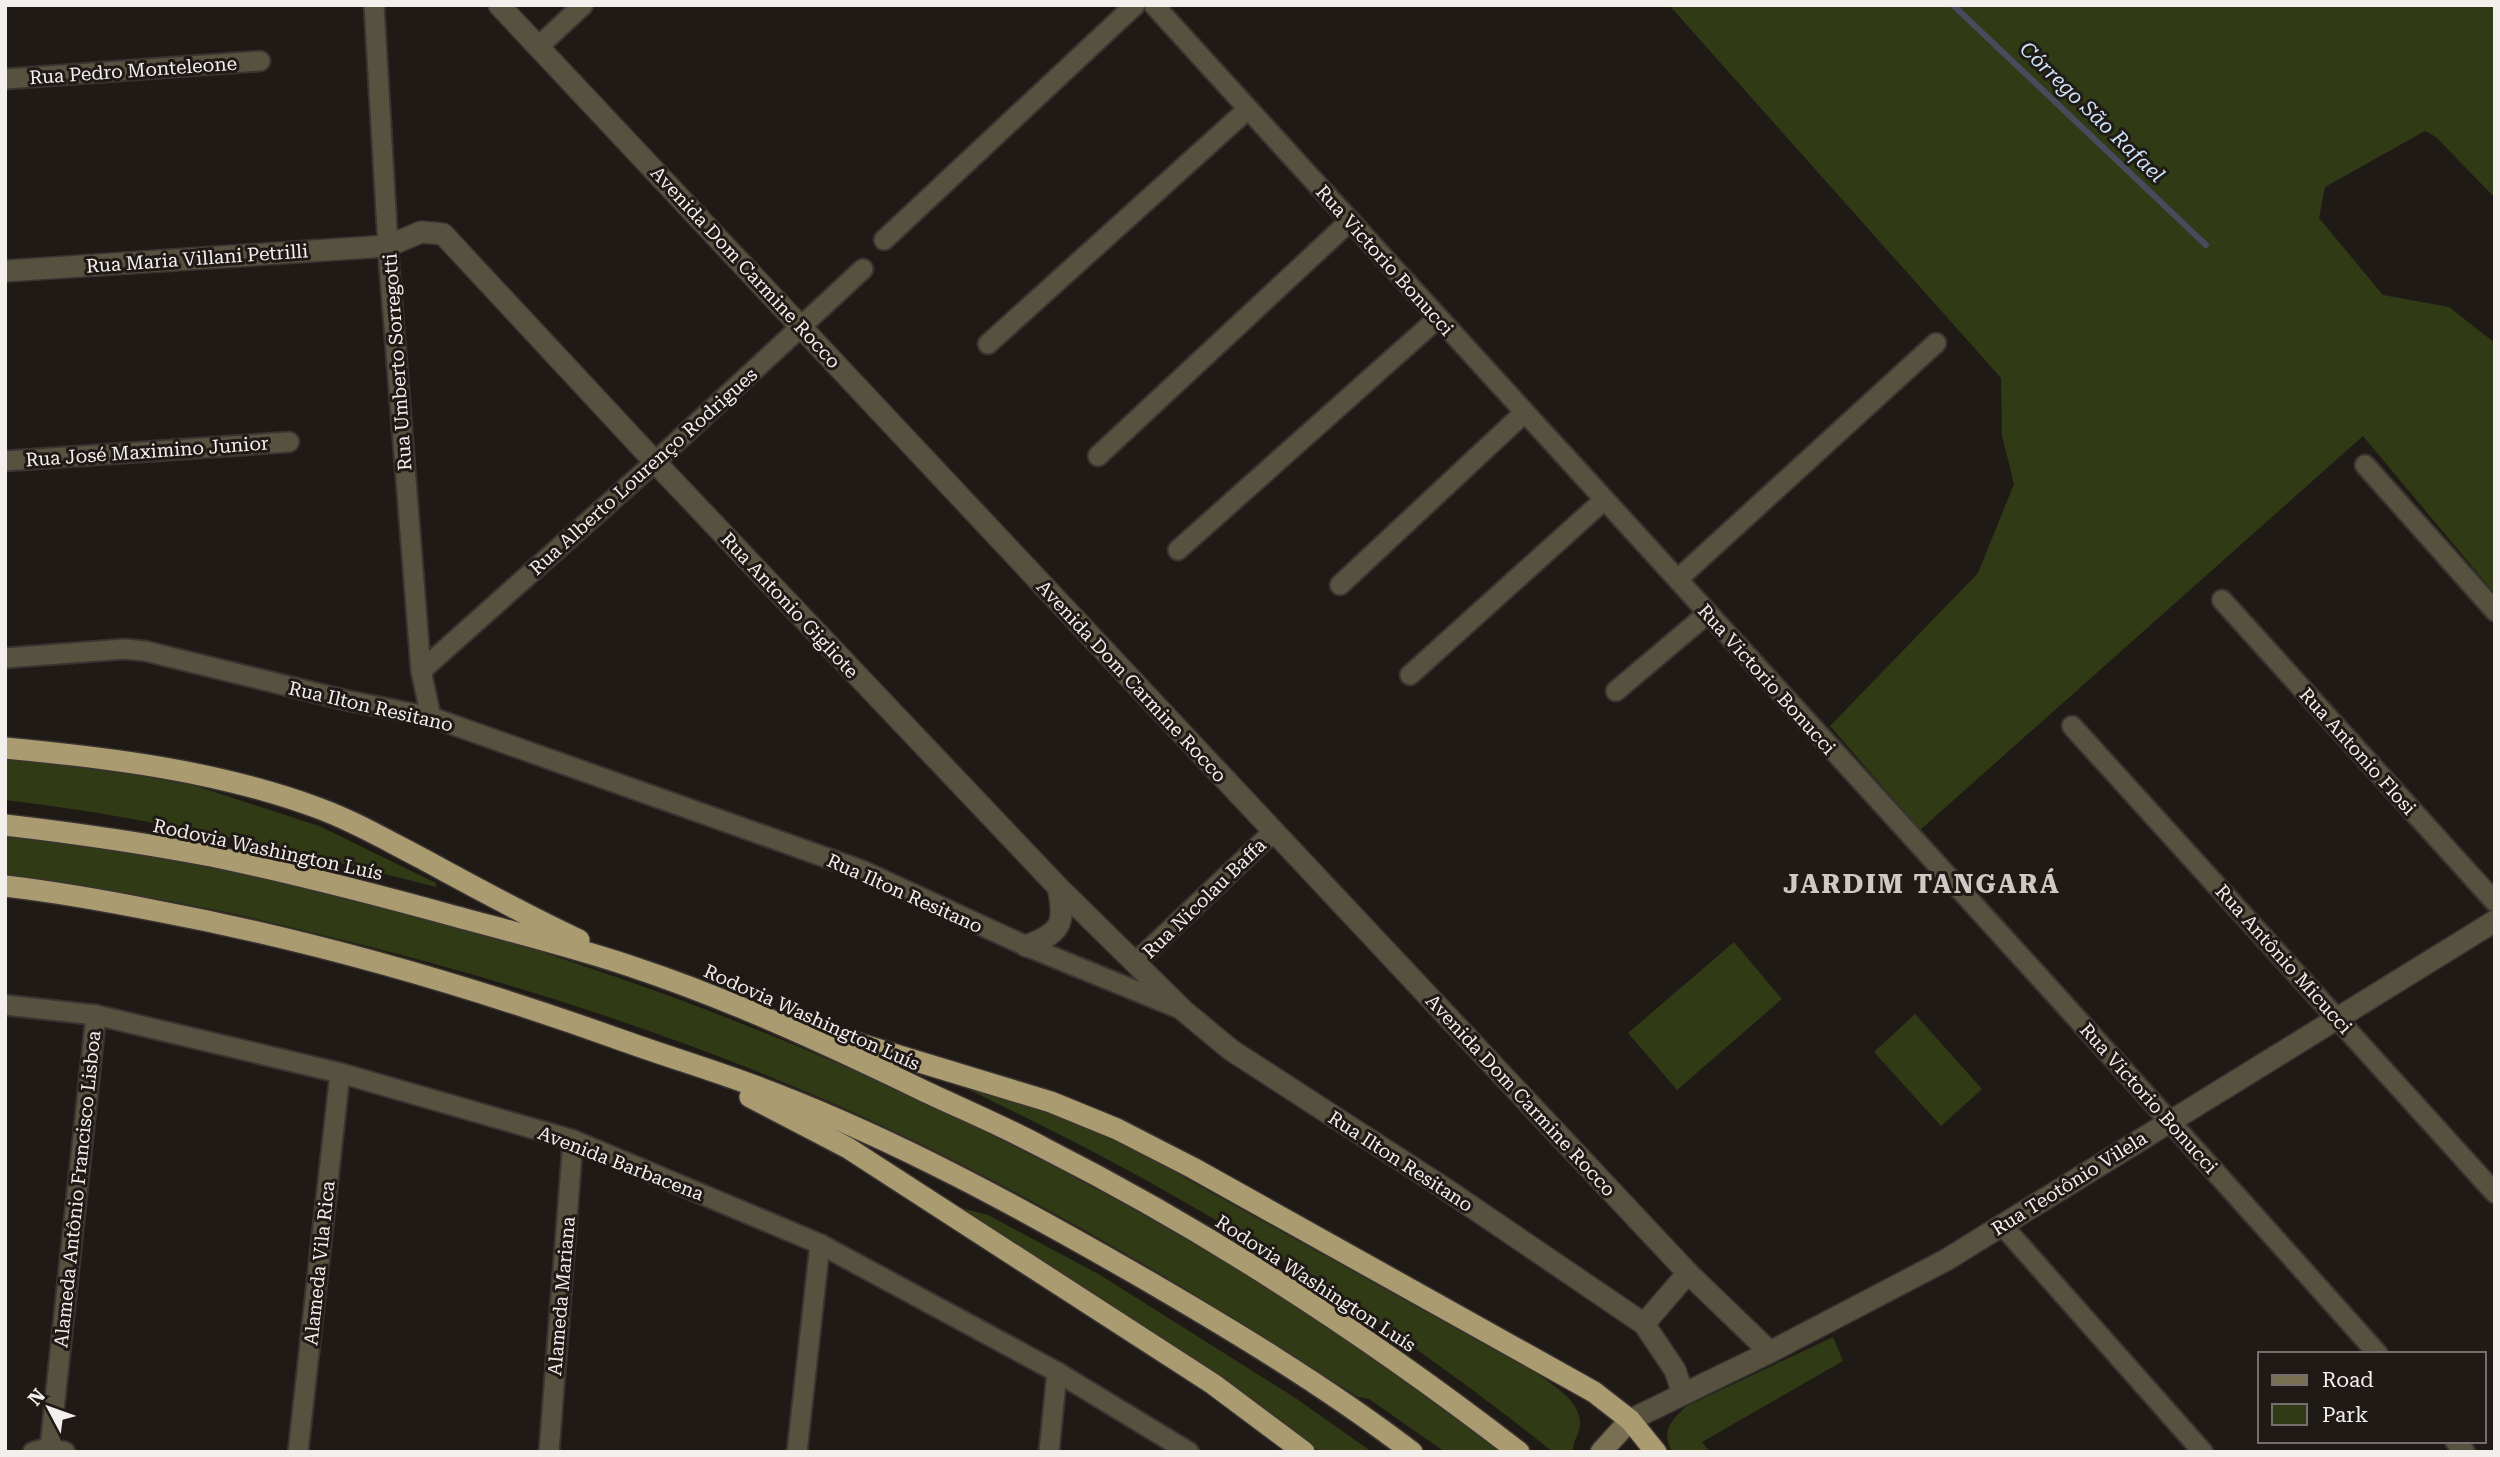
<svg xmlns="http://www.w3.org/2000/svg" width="2500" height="1457" font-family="'Roboto Serif',serif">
  <rect width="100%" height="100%" fill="#201a17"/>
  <g fill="#303a15">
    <polygon points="1669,5 2495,5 2495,198 2436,137 2425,131 2325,187 2319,218 2383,295 2449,307 2495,343 2495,594 2363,436 1920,830 1830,726 1978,573 2014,484 2002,436 2001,378"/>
    <path d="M5 759 84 765 196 786 319 826 436 883V887C294 851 151 817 5 800Z"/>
    <path d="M5 835C463 890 903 1058 1292 1304 1364 1350 1432 1401 1500 1452H1445L1369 1399 1358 1397C1191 1289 1021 1187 839 1106 685 1038 522 985 359 944 299 929 240 914 180 903 122 892 64 884 5 876Z"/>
    <polygon points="1734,942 1782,999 1677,1090 1628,1033"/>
    <polygon points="1915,1014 1982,1089 1941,1126 1874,1052"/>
    <path d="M963 1081 1039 1105 1133 1149 1536 1373C1554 1386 1582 1401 1580 1426 1579 1436 1572 1441 1573 1452H1553C1432 1355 1301 1267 1165 1191 1099 1153 1030 1120 962 1086Z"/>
    <polygon points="954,1206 988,1215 1100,1275 1294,1397 1372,1452 1320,1452 1277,1418 1178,1351"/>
    <path d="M1833 1337 1843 1361 1702 1442 1710 1452H1672C1661 1430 1670 1423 1685 1407Z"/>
  </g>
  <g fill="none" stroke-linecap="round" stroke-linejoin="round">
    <polyline stroke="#494a5b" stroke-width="6" points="1953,5 2206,245"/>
    <defs>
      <g id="minor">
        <polyline points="374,5 389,263 421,671 431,717"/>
        <path d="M1154 5C1562 455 1974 900 2378 1354"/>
        <polyline points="538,47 583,5"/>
        <polyline points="5,79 260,61"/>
        <polyline points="884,240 1135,5"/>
        <polyline points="988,344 1248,109"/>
        <polyline points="1098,456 1350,221"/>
        <polyline points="5,461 289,442"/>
        <polyline points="2365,465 2495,611"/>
        <polyline points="1178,550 1437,319"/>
        <polyline points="1678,579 1936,343"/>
        <polyline points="1340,585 1524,413"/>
        <polyline points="2222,600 2495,902"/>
        <polyline points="5,658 125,649 145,651 345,700 431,717 861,870 1026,946 1183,1010"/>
        <polyline points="421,671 655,462 863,269"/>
        <polyline points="1410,675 1604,500"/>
        <polyline points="1616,691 1707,614"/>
        <polyline points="2072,726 2495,1193"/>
        <polyline points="1135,963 1273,832"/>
        <polyline points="5,1005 96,1015 340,1073 573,1140 820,1244 1057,1372 1189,1452"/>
        <polyline points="2002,1225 2203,1452"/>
        <polyline points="2455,1441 2465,1452"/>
        <polyline points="50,1447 96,1015"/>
        <polyline points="33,1452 50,1447 65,1452"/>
        <polyline points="298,1452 340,1073"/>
        <polyline points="549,1452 573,1140"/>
        <polyline points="797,1452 820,1244"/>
        <polyline points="1049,1452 1057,1372"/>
      </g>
      <g id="tertiary">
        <polyline points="499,5 1688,1273 1770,1352"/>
        <polyline points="5,271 388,246 421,232 443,234 655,462 1058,887 1184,1011 1231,1050 1444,1188 1644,1324 1675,1370 1683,1394"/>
        <path d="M1026 946C1061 933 1066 924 1058 887"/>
        <polyline points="1644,1324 1688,1273"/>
        <polyline points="1630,1420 1770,1352 1946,1260 2495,921"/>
      </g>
      <polyline id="secondary" points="1601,1452 1630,1420"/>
      <g id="motorway">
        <path d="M5 748C111 758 218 771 318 808 354 821 388 841 423 859 474 887 526 915 579 940"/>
        <path d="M5 825C74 833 143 843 211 856 293 873 374 894 454 916 513 932 573 947 630 966 730 999 827 1044 922 1090 962 1109 1003 1126 1042 1147 1210 1232 1370 1337 1519 1452"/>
        <path d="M5 886C56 892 107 901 157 911 317 941 471 986 624 1041 674 1059 726 1074 776 1094 900 1142 1019 1207 1134 1273 1229 1328 1324 1385 1412 1452"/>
        <polyline points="824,1033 1051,1102 1117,1129 1193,1168 1594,1392 1630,1420 1656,1452"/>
        <polyline points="750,1097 848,1148 1213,1384 1304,1452"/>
      </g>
    </defs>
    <use href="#minor" stroke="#393431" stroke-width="23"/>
    <use href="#tertiary" stroke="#393431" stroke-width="24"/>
    <use href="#secondary" stroke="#393431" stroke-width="24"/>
    <use href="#motorway" stroke="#393431" stroke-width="24"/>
    <use href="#minor" stroke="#575140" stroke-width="19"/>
    <use href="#tertiary" stroke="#575140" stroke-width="21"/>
    <use href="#secondary" stroke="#796f53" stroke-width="21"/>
    <use href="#motorway" stroke="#ab9b70" stroke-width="21"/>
  </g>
  <g text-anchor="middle" stroke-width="6" stroke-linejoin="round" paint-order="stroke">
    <g font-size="19" fill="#f3efed" stroke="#201a17">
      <text transform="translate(133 70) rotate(-4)" y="7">Rua Pedro Monteleone</text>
      <text transform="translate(197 258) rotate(-4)" y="7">Rua Maria Villani Petrilli</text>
      <text transform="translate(1385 260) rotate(48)" y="7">Rua Victorio Bonucci</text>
      <text transform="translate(746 267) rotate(47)" y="7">Avenida Dom Carmine Rocco</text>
      <text transform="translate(397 362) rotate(-94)" y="7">Rua Umberto Sorregotti</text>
      <text transform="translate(147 451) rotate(-4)" y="7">Rua José Maximino Junior</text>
      <text transform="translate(643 471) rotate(-42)" y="7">Rua Alberto Lourenço Rodrigues</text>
      <text transform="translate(790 605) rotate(47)" y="7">Rua Antonio Gigliote</text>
      <text transform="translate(1767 679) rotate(48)" y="7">Rua Victorio Bonucci</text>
      <text transform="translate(1132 681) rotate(47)" y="7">Avenida Dom Carmine Rocco</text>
      <text transform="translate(371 706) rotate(13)" y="7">Rua Ilton Resitano</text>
      <text transform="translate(2358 751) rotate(48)" y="7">Rua Antonio Flosi</text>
      <text transform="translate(268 849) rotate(12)" y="7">Rodovia Washington Luís</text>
      <text transform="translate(905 893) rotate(24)" y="7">Rua Ilton Resitano</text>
      <text transform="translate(1204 898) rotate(-44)" y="7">Rua Nicolau Baffa</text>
      <text transform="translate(2284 959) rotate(48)" y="7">Rua Antônio Micucci</text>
      <text transform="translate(812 1017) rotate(24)" y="7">Rodovia Washington Luís</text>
      <text transform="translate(1521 1095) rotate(47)" y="7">Avenida Dom Carmine Rocco</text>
      <text transform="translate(2149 1098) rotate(48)" y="7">Rua Victorio Bonucci</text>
      <text transform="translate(1401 1161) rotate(33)" y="7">Rua Ilton Resitano</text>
      <text transform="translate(621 1163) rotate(21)" y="7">Avenida Barbacena</text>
      <text transform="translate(2069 1183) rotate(-32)" y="7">Rua Teotônio Vilela</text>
      <text transform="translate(77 1189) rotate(-84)" y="7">Alameda Antônio Francisco Lisboa</text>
      <text transform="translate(319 1263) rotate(-84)" y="7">Alameda Vila Rica</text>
      <text transform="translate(1316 1283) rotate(33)" y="7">Rodovia Washington Luís</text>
      <text transform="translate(561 1296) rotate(-85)" y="7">Alameda Mariana</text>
    </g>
    <g font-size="21" font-style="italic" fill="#cde3f8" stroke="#201a17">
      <text transform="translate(2092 112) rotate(44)" y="7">Córrego São Rafael</text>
    </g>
    <g font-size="26" font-weight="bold" letter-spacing="2" fill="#d0c8c4" stroke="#201a17">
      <text x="1922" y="893">JARDIM TANGARÁ</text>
    </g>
  </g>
  <rect width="2500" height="1457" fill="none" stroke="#f3efed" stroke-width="14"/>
  <rect x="2258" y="1352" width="228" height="91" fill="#201a17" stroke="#746f6d" stroke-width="2"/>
  <rect x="2272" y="1375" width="35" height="10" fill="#796f53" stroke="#746f6d" stroke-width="2"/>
  <text x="2322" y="1387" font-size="21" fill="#f3efed">Road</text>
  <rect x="2272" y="1404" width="35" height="21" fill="#303a15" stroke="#746f6d" stroke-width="2"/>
  <text x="2322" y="1422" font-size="21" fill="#f3efed">Park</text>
  <g transform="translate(49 1408) rotate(311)" stroke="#201a17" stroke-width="5" paint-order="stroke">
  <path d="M0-5L12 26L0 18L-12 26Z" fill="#f3efed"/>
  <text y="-10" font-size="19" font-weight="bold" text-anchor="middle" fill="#f3efed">N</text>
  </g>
</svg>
